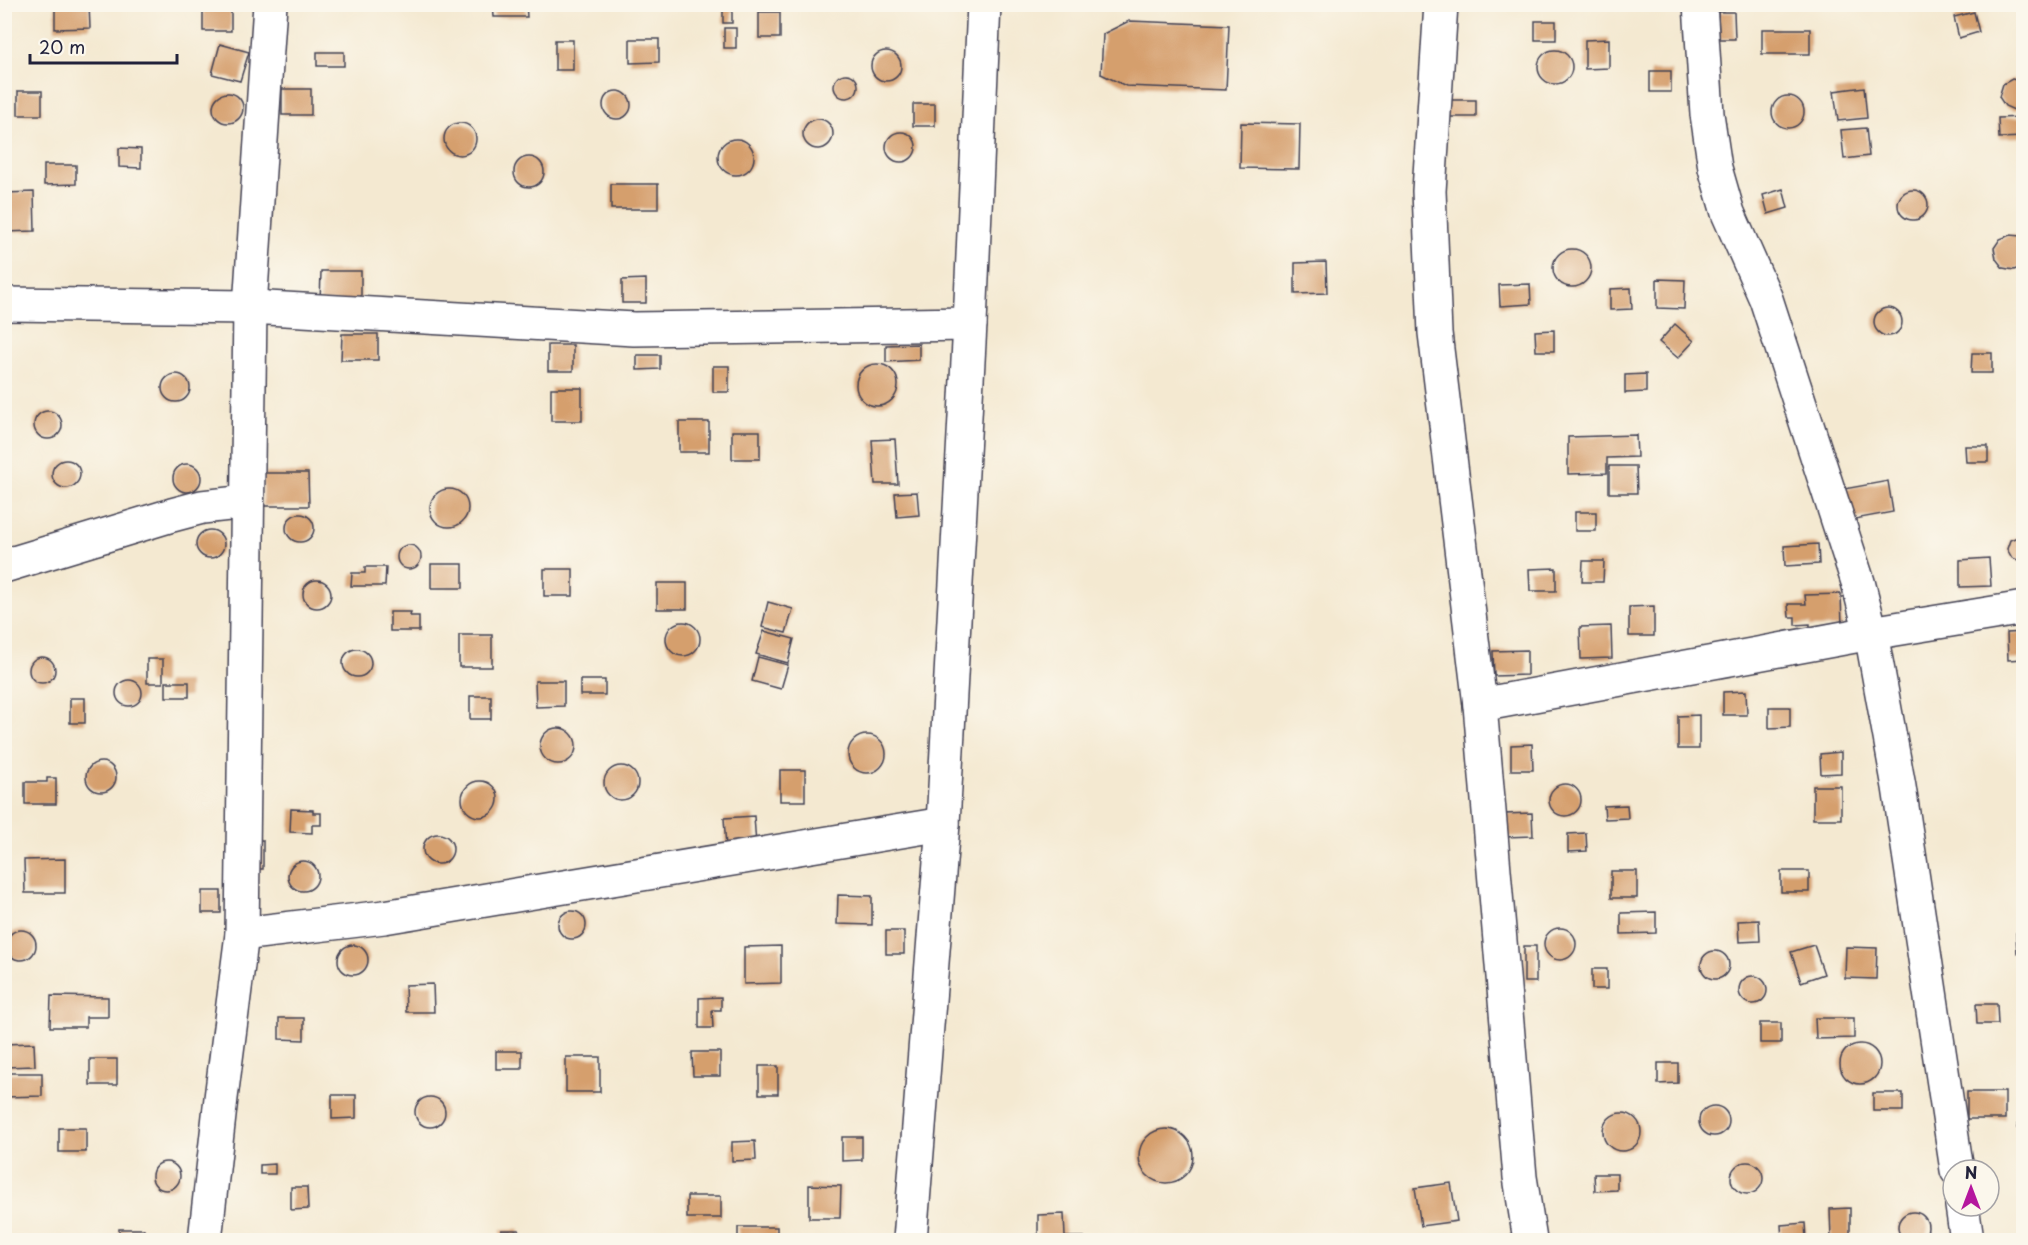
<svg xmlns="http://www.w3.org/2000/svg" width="2028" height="1245" font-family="'Playpen Sans',sans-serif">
  <rect width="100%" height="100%" fill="#fbf7ec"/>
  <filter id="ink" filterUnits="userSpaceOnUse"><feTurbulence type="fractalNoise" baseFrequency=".0167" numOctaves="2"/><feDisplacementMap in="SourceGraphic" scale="12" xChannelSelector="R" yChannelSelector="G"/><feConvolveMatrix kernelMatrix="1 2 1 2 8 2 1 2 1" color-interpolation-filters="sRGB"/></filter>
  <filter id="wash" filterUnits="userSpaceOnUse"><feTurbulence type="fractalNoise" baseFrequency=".008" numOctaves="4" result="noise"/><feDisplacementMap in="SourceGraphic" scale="24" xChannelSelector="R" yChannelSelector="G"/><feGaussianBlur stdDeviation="1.35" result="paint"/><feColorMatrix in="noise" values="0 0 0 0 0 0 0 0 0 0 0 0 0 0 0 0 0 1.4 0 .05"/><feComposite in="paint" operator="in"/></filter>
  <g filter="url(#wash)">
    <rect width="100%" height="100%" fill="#f4e9d1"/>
    <g id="blocks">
      <g fill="#d59f6d">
        <polygon points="55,4 89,4 90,28 55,29"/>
        <polygon points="493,4 526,4 527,17 494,17"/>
        <rect x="723" y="4" width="9" height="19"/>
        <rect x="203" y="8" width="28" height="23"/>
        <rect x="759" y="12" width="21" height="26"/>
        <polygon points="1718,12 1734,12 1735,39 1719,39"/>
        <polygon points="1974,12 1979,32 1959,38 1954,17"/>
        <polygon points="1129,21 1229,25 1226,90 1126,86 1101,74 1103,34"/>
        <rect x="1535" y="21" width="21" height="19"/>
        <rect x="724" y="28" width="12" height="20"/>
        <rect x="1762" y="29" width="48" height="25"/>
        <polygon points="630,39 659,39 659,62 630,63"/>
        <polygon points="1609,39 1609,68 1585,69 1585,40"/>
        <rect x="555" y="40" width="18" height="30"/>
        <polygon points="220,44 249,52 240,81 212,74"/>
        <circle cx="1555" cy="67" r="17"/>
        <circle cx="886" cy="66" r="15"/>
        <rect x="317" y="52" width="27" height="14"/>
        <rect x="1650" y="71" width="21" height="21"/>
        <circle cx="846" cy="86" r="12"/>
        <polygon points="2012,79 2024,82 2024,107 2014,110 2005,106 1999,97 2003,84"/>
        <polygon points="1864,87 1867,118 1838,121 1834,91"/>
        <rect x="282" y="89" width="29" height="26"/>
        <circle cx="617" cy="105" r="14"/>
        <rect x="18" y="91" width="24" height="24"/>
        <circle cx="228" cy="108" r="15"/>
        <circle cx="1788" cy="112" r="16"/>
        <rect x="1442" y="100" width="34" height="17"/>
        <rect x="913" y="104" width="22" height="22"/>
        <polygon points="2024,117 2024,137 1999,138 1998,118"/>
        <circle cx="818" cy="134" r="15"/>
        <polygon points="1241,123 1300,124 1299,169 1240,168"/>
        <circle cx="460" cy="139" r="16"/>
        <polygon points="1866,128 1869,156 1844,159 1841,130"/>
        <circle cx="901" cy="147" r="15"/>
        <circle cx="736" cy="157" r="18"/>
        <polygon points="119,148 141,149 141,168 119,167"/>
        <circle cx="529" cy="172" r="15"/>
        <polygon points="44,165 76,165 76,184 44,185"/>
        <rect x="611" y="184" width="47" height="25"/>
        <polygon points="1783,189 1788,208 1768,214 1763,195"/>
        <circle cx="1913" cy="205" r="15"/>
        <polygon points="34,192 35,231 4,232 4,193"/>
        <polygon points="2010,235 2021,236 2024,239 2024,266 2014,270 2003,268 1996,259 1994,248 2000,239"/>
        <circle cx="1572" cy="268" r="19"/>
        <polygon points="1326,262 1327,293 1295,294 1295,263"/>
        <polygon points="321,271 361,271 361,302 320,302"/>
        <polygon points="646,279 646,303 622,303 622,280"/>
        <polygon points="1657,279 1685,280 1684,309 1657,308"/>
        <polygon points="1530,284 1531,304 1500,306 1499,285"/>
        <polygon points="1631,288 1632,309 1610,310 1610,289"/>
        <circle cx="1888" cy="322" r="14"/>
        <polygon points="1675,324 1694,341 1678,358 1659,342"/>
        <polygon points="1554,330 1554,351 1536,351 1535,331"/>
        <polygon points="342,334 378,334 378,360 341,360"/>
        <polygon points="919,344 919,360 886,362 886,345"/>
        <rect x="548" y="345" width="25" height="26"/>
        <polygon points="1972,353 1992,353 1992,373 1971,373"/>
        <polygon points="637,355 660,355 660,369 637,370"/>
        <circle cx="877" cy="385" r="21"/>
        <rect x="713" y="366" width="16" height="26"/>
        <polygon points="1646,374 1646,392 1625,393 1625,375"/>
        <circle cx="176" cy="388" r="14"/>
        <rect x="551" y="388" width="31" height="33"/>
        <circle cx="48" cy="425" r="14"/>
        <rect x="679" y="422" width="30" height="30"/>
        <rect x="732" y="431" width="28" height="28"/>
        <polygon points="1636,435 1637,457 1607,458 1607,473 1568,474 1568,437"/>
        <polygon points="895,439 898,484 875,484 872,440"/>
        <polygon points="1965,446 1988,446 1988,462 1966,462"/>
        <circle cx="66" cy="474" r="14"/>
        <circle cx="187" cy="478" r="14"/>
        <polygon points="1609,466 1636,466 1637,493 1609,493"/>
        <polygon points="263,473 308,473 309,506 263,506"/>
        <polygon points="1888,481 1893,512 1850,520 1844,489"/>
        <circle cx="449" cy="508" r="19"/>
        <polygon points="917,492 919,515 897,517 895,493"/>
        <rect x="1575" y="512" width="21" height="19"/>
        <circle cx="300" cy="528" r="14"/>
        <circle cx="210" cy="544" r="14"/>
        <polygon points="2020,536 2024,537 2024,560 2021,561 2012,558 2007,549 2010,540"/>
        <polygon points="1818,544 1819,564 1785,566 1784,546"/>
        <circle cx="409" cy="557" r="12"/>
        <polygon points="1989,558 1991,586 1960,587 1960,560"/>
        <polygon points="1583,561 1604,561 1603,582 1582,582"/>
        <rect x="431" y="564" width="32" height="24"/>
        <polygon points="365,567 386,567 385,586 351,586 352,573 365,573"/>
        <polygon points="1556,568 1556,591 1530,591 1529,569"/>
        <rect x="544" y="569" width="29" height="27"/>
        <circle cx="317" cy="594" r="14"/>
        <rect x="657" y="583" width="30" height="26"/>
        <polygon points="1841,594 1842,627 1810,627 1810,624 1795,625 1795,617 1789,617 1788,604 1806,604 1805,595"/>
        <polygon points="768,602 793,609 786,633 762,627"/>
        <polygon points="1654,606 1654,636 1629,636 1629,607"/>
        <polygon points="390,612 411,612 410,616 419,616 419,631 390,631"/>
        <circle cx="683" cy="639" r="17"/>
        <polygon points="1611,626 1612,658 1581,659 1580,627"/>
        <polygon points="764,631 794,639 788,663 756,654"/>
        <polygon points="2024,632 2024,659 2008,660 2007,633"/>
        <rect x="459" y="635" width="33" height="32"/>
        <circle cx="357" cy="663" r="14"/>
        <polygon points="1527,650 1527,675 1494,676 1493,651"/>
        <polygon points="758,657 788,665 781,689 752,681"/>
        <circle cx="42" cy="670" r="13"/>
        <rect x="147" y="659" width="16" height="24"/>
        <rect x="580" y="680" width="25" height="15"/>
        <circle cx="129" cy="693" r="13"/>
        <polygon points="535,681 564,681 564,706 536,707"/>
        <rect x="166" y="682" width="23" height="15"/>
        <polygon points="1746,691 1747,715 1723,715 1723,692"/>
        <rect x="470" y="696" width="21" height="23"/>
        <rect x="70" y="698" width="15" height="25"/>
        <polygon points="1769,707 1790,707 1790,727 1769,728"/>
        <polygon points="1699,715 1699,749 1678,749 1678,716"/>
        <circle cx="558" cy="746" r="18"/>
        <circle cx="867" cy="754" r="19"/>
        <polygon points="1532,744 1533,770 1511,770 1511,745"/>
        <polygon points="2018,751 2024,751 2024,772 2019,772"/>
        <polygon points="1841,752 1841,773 1821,774 1820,754"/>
        <circle cx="101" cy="777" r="15"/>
        <circle cx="621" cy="783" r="17"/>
        <rect x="780" y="770" width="25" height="31"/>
        <polygon points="47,778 56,778 56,804 25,804 25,782 47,782"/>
        <circle cx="480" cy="799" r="18"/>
        <circle cx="1565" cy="800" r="16"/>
        <rect x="1813" y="786" width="28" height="33"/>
        <polygon points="1627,805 1628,818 1605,819 1604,806"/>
        <polygon points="291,809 313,810 313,813 321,813 321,825 312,825 312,833 290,832"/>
        <polygon points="1532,813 1533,836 1505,837 1504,814"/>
        <polygon points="754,816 756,845 726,847 724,818"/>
        <polygon points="1586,833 1587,851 1568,852 1568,834"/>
        <circle cx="438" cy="849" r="15"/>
        <rect x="247" y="840" width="16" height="29"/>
        <polygon points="65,859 65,893 25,893 24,860"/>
        <circle cx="303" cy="876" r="15"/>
        <rect x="1611" y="871" width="26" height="27"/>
        <rect x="1781" y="871" width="28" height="21"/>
        <rect x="202" y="891" width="19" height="22"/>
        <polygon points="838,895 872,896 872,925 837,924"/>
        <circle cx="572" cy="925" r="14"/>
        <polygon points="1656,912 1656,933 1621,934 1621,913"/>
        <polygon points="1759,920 1760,941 1739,942 1738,921"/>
        <circle cx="1560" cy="944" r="16"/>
        <circle cx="21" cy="945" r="15"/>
        <rect x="886" y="931" width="18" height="23"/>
        <polygon points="2024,932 2024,952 2017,953 2016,933"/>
        <circle cx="353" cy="960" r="15"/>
        <polygon points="1814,945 1824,974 1801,982 1791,952"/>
        <polygon points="781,946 781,983 744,984 744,947"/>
        <rect x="1524" y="946" width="12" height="36"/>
        <polygon points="1846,947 1877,948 1876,979 1845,978"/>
        <circle cx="1715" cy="965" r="14"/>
        <rect x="1592" y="969" width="15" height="20"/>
        <circle cx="1753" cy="990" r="14"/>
        <polygon points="433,984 434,1012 406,1012 405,985"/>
        <polygon points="51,996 108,997 108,1017 86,1017 86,1027 50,1027"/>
        <polygon points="721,997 721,1010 712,1010 713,1028 699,1028 699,998"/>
        <polygon points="1976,1004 1997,1004 1998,1024 1977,1024"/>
        <polygon points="279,1018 304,1018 304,1040 279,1039"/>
        <polygon points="1815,1018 1854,1018 1854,1038 1816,1039"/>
        <rect x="1760" y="1023" width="21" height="20"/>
        <polygon points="34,1043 35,1066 5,1067 4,1044"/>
        <circle cx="1860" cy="1064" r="20"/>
        <rect x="496" y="1051" width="26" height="18"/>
        <polygon points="692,1052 720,1052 720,1076 693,1076"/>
        <rect x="566" y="1057" width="34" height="35"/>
        <rect x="90" y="1059" width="27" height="26"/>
        <polygon points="1658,1063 1678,1063 1678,1083 1658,1084"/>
        <rect x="759" y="1066" width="19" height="28"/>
        <polygon points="4,1073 42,1073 42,1096 4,1097"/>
        <rect x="2018" y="1089" width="6" height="40"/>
        <rect x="1967" y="1092" width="38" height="27"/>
        <rect x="1873" y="1093" width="30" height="18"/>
        <polygon points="332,1095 356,1095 356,1118 332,1119"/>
        <circle cx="430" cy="1112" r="15"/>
        <circle cx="1714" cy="1121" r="15"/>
        <circle cx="1622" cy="1132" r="19"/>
        <rect x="59" y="1128" width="27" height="24"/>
        <circle cx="1166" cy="1156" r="27"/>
        <polygon points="842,1137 862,1137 862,1160 842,1161"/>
        <polygon points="755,1141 756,1160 732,1161 732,1142"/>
        <circle cx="166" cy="1176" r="14"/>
        <circle cx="1747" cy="1178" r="16"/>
        <polygon points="275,1164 275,1174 260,1174 260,1165"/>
        <polygon points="1594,1174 1617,1174 1617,1190 1595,1191"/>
        <polygon points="1451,1183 1457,1221 1421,1226 1415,1188"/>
        <polygon points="809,1185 841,1186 840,1218 809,1218"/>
        <polygon points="291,1187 307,1187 308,1209 291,1210"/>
        <rect x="687" y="1196" width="34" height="22"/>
        <polygon points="1850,1208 1850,1240 1831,1240 1830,1209"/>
        <circle cx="1913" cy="1227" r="15"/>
        <polygon points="1064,1214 1065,1237 1084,1237 1084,1240 1038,1240 1038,1215"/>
        <polygon points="1805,1223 1806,1240 1782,1240 1781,1225"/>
        <rect x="738" y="1227" width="39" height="13"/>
        <rect x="119" y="1229" width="25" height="11"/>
        <rect x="501" y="1230" width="18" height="10"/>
      </g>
    </g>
  </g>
  <g filter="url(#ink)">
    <use href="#blocks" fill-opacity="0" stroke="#424052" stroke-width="1.5"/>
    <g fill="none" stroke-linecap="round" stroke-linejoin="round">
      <defs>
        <g id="minor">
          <polyline points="1441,4 1429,191 1435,333 1480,705 1520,1177 1530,1240"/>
          <polyline points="1700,4 1707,114 1715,168 1728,213 1766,299 1858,582 1871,633 1899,787 1957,1170"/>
          <polyline points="4,304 250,307 634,329 970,324"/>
          <polyline points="4,566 172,515 202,507 247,502"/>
          <polyline points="1480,705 1871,633 2024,608"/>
          <polyline points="242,934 384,917 943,824"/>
          <polyline points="1962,1206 1967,1240"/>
          <polyline points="205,1240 221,1098 242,934 250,307 270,4"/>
          <polyline points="910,1240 943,824 970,324 984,4"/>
        </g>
      </defs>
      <use href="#minor" stroke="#424052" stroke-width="36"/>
      <use href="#minor" stroke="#fff" stroke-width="33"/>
    </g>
  </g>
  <rect width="2028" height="1245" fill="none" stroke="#fbf7ec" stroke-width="24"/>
  <g transform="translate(1971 1188)"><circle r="28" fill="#fbf7ec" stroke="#a4a2a5" stroke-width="1.5"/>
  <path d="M0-4.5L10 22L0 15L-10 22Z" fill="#b5179e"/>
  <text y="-9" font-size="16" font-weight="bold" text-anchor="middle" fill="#22223b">N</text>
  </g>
  <path d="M30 54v9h147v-9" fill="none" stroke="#22223b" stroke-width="3"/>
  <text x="39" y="54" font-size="18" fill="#22223b" stroke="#fbf7ec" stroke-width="4.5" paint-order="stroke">20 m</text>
</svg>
